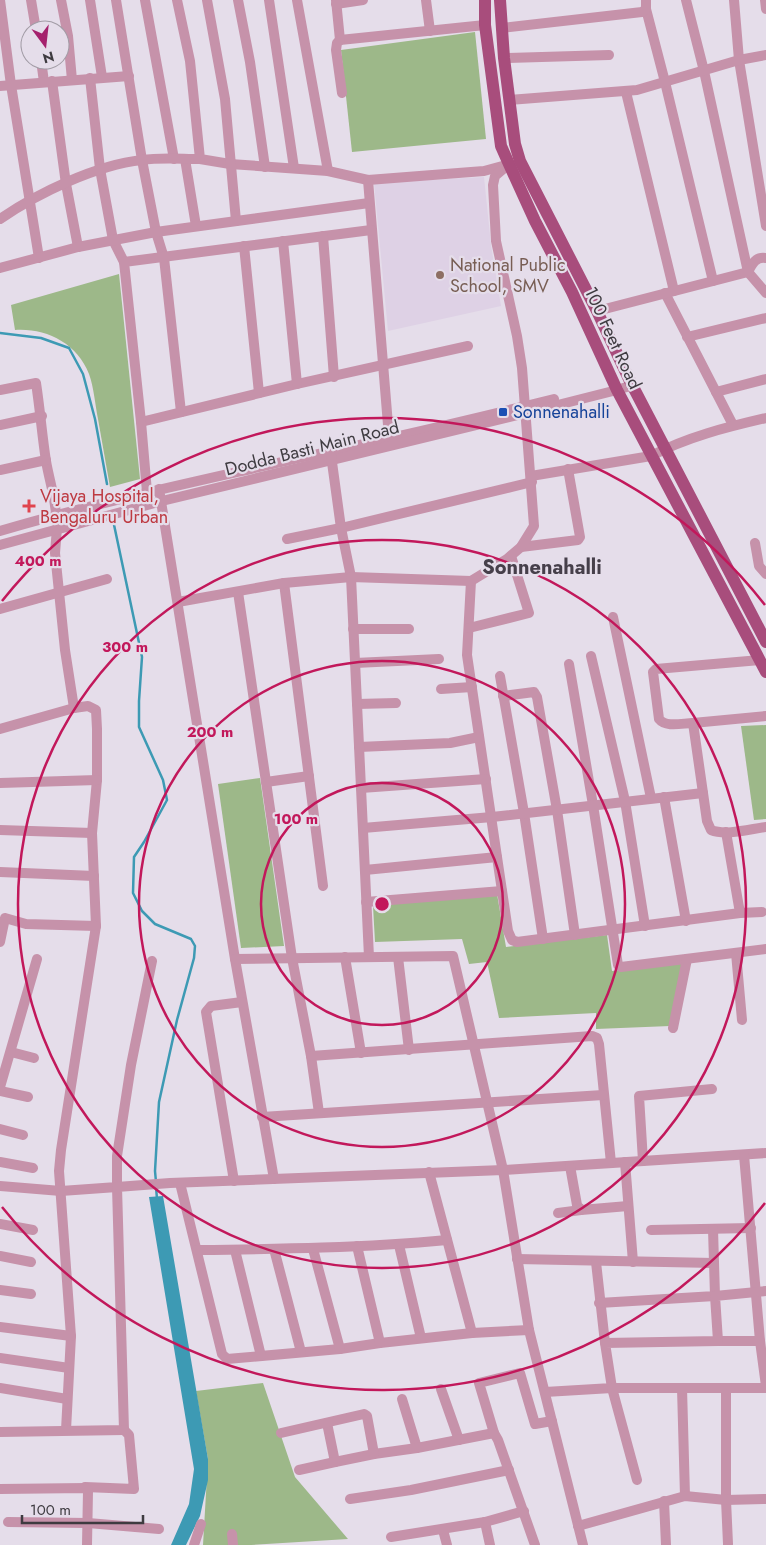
<svg xmlns="http://www.w3.org/2000/svg" width="766" height="1545" font-family="Jost,sans-serif">
  <rect width="100%" height="100%" fill="#e5ddea"/>
  <polygon fill="#ded1e5" points="484,177 491,245 501,306 388,331 374,183"/>
  <g fill="#9db889">
    <polygon points="475,32 486,139 352,152 341,50"/>
    <path d="M119 274 140 479 110 487C106 464 102 442 98 419 95 404 94 388 89 374 77 343 46 328 15 330L11 305Z"/>
    <polygon points="766,725 766,819 754,820 741,726"/>
    <polygon points="260,778 284,946 241,948 218,784"/>
    <polygon points="497,894 506,947 607,935 612,971 683,962 670,1026 596,1029 596,1013 499,1018 487,962 469,964 462,939 375,942 373,906"/>
    <polygon points="263,1383 295,1477 348,1539 251,1545 203,1545 208,1459 196,1391"/>
  </g>
  <polygon fill="#3d9ab4" points="163,1196 208,1459 208,1480 200,1516 186,1545 171,1545 189,1504 194,1469 149,1197"/>
  <g fill="none" stroke-linecap="round" stroke-linejoin="round">
    <g stroke="#3d9ab4" stroke-width="2.5">
      <polyline points="0,333 41,338 69,348 83,374 95,419 107,484"/>
      <polyline points="113,520 142,657 139,701 139,727 163,780 167,800 144,842 134,857 133,893 142,911 155,924 191,939 195,946 194,958 177,1020 159,1102 155,1171 156,1182"/>
      <polyline points="156,1187 157,1199"/>
    </g>
    <g stroke="#c692aa" stroke-width="10">
      <polyline points="0,0 11,85 39,258"/>
      <polyline points="31,0 36,30"/>
      <polyline points="61,0 68,36 72,80"/>
      <polyline points="90,0 102,77"/>
      <polyline points="116,0 142,160 156,232 164,258 181,412"/>
      <polyline points="145,0 174,159"/>
      <polyline points="177,0 190,61 200,159 230,164 328,171 368,180 484,171 506,165"/>
      <polyline points="207,0 225,99 236,221"/>
      <polyline points="238,0 250,62 265,167"/>
      <polyline points="269,0 294,168"/>
      <polyline points="297,0 328,171"/>
      <polyline points="336,0 340,40 485,25"/>
      <polyline points="426,0 430,31"/>
      <polyline points="686,0 704,71 748,272 766,293"/>
      <polyline points="734,0 739,60 766,226"/>
      <polyline points="765,0 766,9"/>
      <polyline points="336,4 363,0"/>
      <polyline points="646,9 665,82 713,281"/>
      <polyline points="501,28 642,12 646,9 646,0"/>
      <polyline points="340,40 337,43 336,50 342,93"/>
      <polyline points="504,58 609,55"/>
      <polyline points="41,60 44,82"/>
      <polyline points="90,78 100,169 113,240 124,262"/>
      <polyline points="52,81 66,184 78,247"/>
      <polyline points="0,86 129,76"/>
      <polyline points="626,92 674,291"/>
      <polyline points="509,100 637,90 739,60 766,55"/>
      <polyline points="185,159 196,226"/>
      <polyline points="368,180 389,437"/>
      <path d="M0 219C38 193 96 165 142 160 161 157 181 159 200 159"/>
      <polyline points="371,230 124,262 141,422 297,384 468,346"/>
      <polyline points="323,236 334,377"/>
      <polyline points="283,241 297,384"/>
      <polyline points="244,246 259,393"/>
      <polyline points="0,268 78,247 156,232 369,203"/>
      <polyline points="665,293 733,425"/>
      <path d="M597 311 748 272C752 264 756 256 766 258"/>
      <polyline points="687,337 766,318"/>
      <path d="M0 390 36 383C40 409 42 435 46 461 49 479 55 496 56 515"/>
      <polyline points="716,392 766,379"/>
      <polyline points="141,422 147,492"/>
      <polyline points="0,425 42,416"/>
      <polyline points="0,470 46,460"/>
      <path d="M531 476 651 456C687 437 727 427 766 418"/>
      <polyline points="159,489 235,959 274,1179"/>
      <polyline points="57,528 55,553 65,650 74,708"/>
      <path d="M0 531C98 502 199 481 299 458 384 440 469 420 554 399"/>
      <polyline points="287,539 341,528 532,482"/>
      <polyline points="755,543 759,566 766,574"/>
      <polyline points="0,545 162,501 526,413 617,390 633,385"/>
      <polyline points="521,547 578,540 580,537 568,469"/>
      <polyline points="471,581 467,655 508,931 512,940 517,942 740,913 726,832"/>
      <polyline points="284,583 323,886"/>
      <polyline points="238,592 292,958 311,1056 319,1113"/>
      <polyline points="178,602 284,583 351,577 341,528 331,455"/>
      <polyline points="0,609 107,579"/>
      <polyline points="613,617 651,798"/>
      <polyline points="469,628 529,613 511,556"/>
      <polyline points="353,629 409,629"/>
      <polyline points="591,656 625,801 645,926"/>
      <polyline points="355,663 439,659"/>
      <polyline points="569,664 593,805 618,965 621,967 766,949"/>
      <polyline points="500,676 524,813 543,939"/>
      <polyline points="441,689 472,687"/>
      <polyline points="503,696 534,692 537,697 557,810 575,935"/>
      <polyline points="357,704 396,703"/>
      <path d="M766 716 693 723 707 821 711 830C726 836 750 829 766 827"/>
      <path d="M693 723C683 723 666 728 659 719L653 672 656 669 760 660"/>
      <polyline points="0,729 74,708 88,706 96,710 97,729 97,780 92,833 96,926 61,1150 59,1171 71,1336 66,1430"/>
      <polyline points="359,747 450,743 479,737"/>
      <polyline points="266,782 309,776"/>
      <polyline points="0,783 97,780"/>
      <polyline points="361,788 486,779"/>
      <polyline points="664,797 686,921"/>
      <polyline points="363,828 492,817 703,793"/>
      <polyline points="0,830 92,833"/>
      <polyline points="365,870 497,857"/>
      <polyline points="0,872 94,876"/>
      <polyline points="366,902 502,891"/>
      <polyline points="740,913 762,912"/>
      <polyline points="0,942 5,918 26,924 96,926"/>
      <polyline points="736,953 742,1020"/>
      <polyline points="345,957 361,1053"/>
      <polyline points="369,957 351,577 471,581 507,559 521,547 534,526 522,368 517,336 496,241 493,185 495,176 509,164"/>
      <polyline points="398,957 409,1050"/>
      <polyline points="235,959 453,956 503,1170 766,1153"/>
      <polyline points="673,1028 687,959"/>
      <polyline points="11,1052 34,1058"/>
      <polyline points="311,1056 592,1036 597,1038 599,1044 611,1163"/>
      <polyline points="0,1087 37,959"/>
      <polyline points="0,1091 28,1097"/>
      <polyline points="262,1117 603,1095"/>
      <polyline points="0,1129 23,1135"/>
      <polyline points="744,1155 760,1341 766,1386"/>
      <polyline points="643,1161 639,1096 712,1089"/>
      <polyline points="0,1162 33,1168"/>
      <polyline points="625,1162 633,1262"/>
      <polyline points="570,1166 577,1205 581,1210 628,1206"/>
      <polyline points="429,1172 472,1333"/>
      <polyline points="234,1181 206,1012 211,1006 242,1002"/>
      <polyline points="180,1183 222,1354 227,1359 340,1349 380,1343 472,1333 529,1330"/>
      <polyline points="0,1186 61,1191 117,1187 117,1156 131,1065 152,961"/>
      <polyline points="558,1213 581,1210"/>
      <polyline points="0,1224 33,1230"/>
      <polyline points="651,1230 751,1228"/>
      <polyline points="399,1245 421,1338"/>
      <polyline points="357,1246 380,1343"/>
      <polyline points="274,1249 301,1352"/>
      <polyline points="313,1249 340,1349"/>
      <path d="M197 1250C280 1249 364 1248 447 1240"/>
      <polyline points="235,1250 261,1356"/>
      <polyline points="0,1256 31,1262"/>
      <polyline points="517,1259 714,1263"/>
      <polyline points="596,1262 605,1343"/>
      <polyline points="0,1290 31,1294"/>
      <polyline points="599,1303 715,1296 713,1229"/>
      <polyline points="0,1327 71,1336"/>
      <polyline points="718,1341 760,1341"/>
      <polyline points="0,1358 69,1368"/>
      <polyline points="0,1388 67,1399"/>
      <polyline points="682,1388 685,1496"/>
      <polyline points="726,1388 726,1500 728,1544"/>
      <polyline points="441,1389 459,1440"/>
      <polyline points="545,1392 612,1388 605,1343 718,1341 715,1296 766,1291"/>
      <polyline points="402,1399 417,1448"/>
      <polyline points="327,1423 335,1462 374,1454 417,1448 494,1433"/>
      <polyline points="0,1432 124,1430 117,1187 170,1183 503,1170 529,1330 583,1545"/>
      <polyline points="281,1433 364,1414 367,1416 374,1454"/>
      <polyline points="299,1470 335,1462"/>
      <polyline points="637,1480 612,1388 766,1388"/>
      <polyline points="85,1487 134,1489 129,1435 124,1430"/>
      <polyline points="0,1489 86,1488 88,1491 87,1545"/>
      <polyline points="350,1499 411,1490 509,1470"/>
      <polyline points="664,1501 666,1545"/>
      <polyline points="8,1522 88,1523 159,1529"/>
      <polyline points="485,1522 490,1545"/>
      <polyline points="578,1526 685,1496 726,1500 766,1499"/>
      <polyline points="443,1530 447,1545"/>
      <polyline points="232,1534 233,1545"/>
      <polyline points="391,1537 485,1522 524,1511"/>
      <polyline points="194,1545 201,1524"/>
      <polyline points="535,1545 498,1440 494,1433 479,1383 520,1373 535,1424 552,1421"/>
    </g>
    <g stroke="#a84d7c" stroke-width="12">
      <polyline points="485,0 485,25 501,146 509,164 535,221 572,292 617,390 766,672"/>
      <polyline points="500,0 504,58 515,144 520,161 597,311 629,379 766,642"/>
    </g>
  </g>
  <g fill="none" stroke="#c2185b" stroke-width="2.5">
    <circle cx="382" cy="904" r="121"/>
    <circle cx="382" cy="904" r="243"/>
    <circle cx="382" cy="904" r="364"/>
    <path d="M765 1203A486 486 0 0 1 2 1207M2 601A486 486 0 0 1 765 605"/>
  </g>
  <circle fill="#8d6e63" stroke="#e5ddea" stroke-width="2" cx="440" cy="275" r="5"/>
  <rect fill="#1a4fb4" stroke="#e5ddea" stroke-width="2" x="498" y="407" width="10" height="10" rx="2.5"/>
  <path fill="#e0444e" stroke="#e5ddea" stroke-width="2" d="M26.5 498.5h5v5h5v5h-5v5h-5v-5h-5v-5h5z"/>
  <g text-anchor="middle" stroke-width="4.5" stroke-linejoin="round" paint-order="stroke">
    <g font-size="18" fill="#785e54" stroke="#e5ddea" text-anchor="start">
      <text x="450" y="271">National Public<tspan x="450" dy="21">School, SMV</tspan></text>
    </g>
    <g font-size="18" fill="#3e3b40" stroke="#e5ddea">
      <text transform="translate(613 338) rotate(65)" y="6">100 Feet Road</text>
      <text transform="translate(312 448) rotate(-14)" y="6">Dodda Basti Main Road</text>
    </g>
    <g font-size="18" fill="#164399" stroke="#e5ddea" text-anchor="start">
      <text x="513" y="418">Sonnenahalli</text>
    </g>
    <g font-size="18" fill="#be3a42" stroke="#e5ddea" text-anchor="start">
      <text x="40" y="502">Vijaya Hospital,<tspan x="40" dy="21">Bengaluru Urban</tspan></text>
    </g>
    <g font-size="20" font-weight="bold" fill="#463f4a" stroke="#e5ddea">
      <text x="542" y="574">Sonnenahalli</text>
    </g>
  </g>
  <circle cx="382" cy="904" r="8" fill="#c2185b" stroke="#e5ddea" stroke-width="2.5"/>
  <g font-size="15" text-anchor="middle" font-weight="bold" fill="#c2185b" stroke="#e5ddea" stroke-width="4.5" stroke-linejoin="round" paint-order="stroke">
    <text x="38" y="566">400 m</text>
    <text x="125" y="652">300 m</text>
    <text x="210" y="737">200 m</text>
    <text x="296" y="824">100 m</text>
  </g>
  <g transform="translate(45 45) rotate(165)"><circle r="24" fill="#e5ddea" stroke="#a29ca6"/>
  <path d="M0-4L9 19L0 12L-9 19Z" fill="#a5216d"/>
  <text y="-8" font-size="14" font-weight="bold" text-anchor="middle" fill="#3e3b40">N</text>
  </g>
  <path d="M22 1515v8h121v-8" fill="none" stroke="#3e3b40" stroke-width="2.5"/>
  <text x="30" y="1515" font-size="15" fill="#3e3b40" stroke="#e5ddea" stroke-width="4" paint-order="stroke">100 m</text>
</svg>
